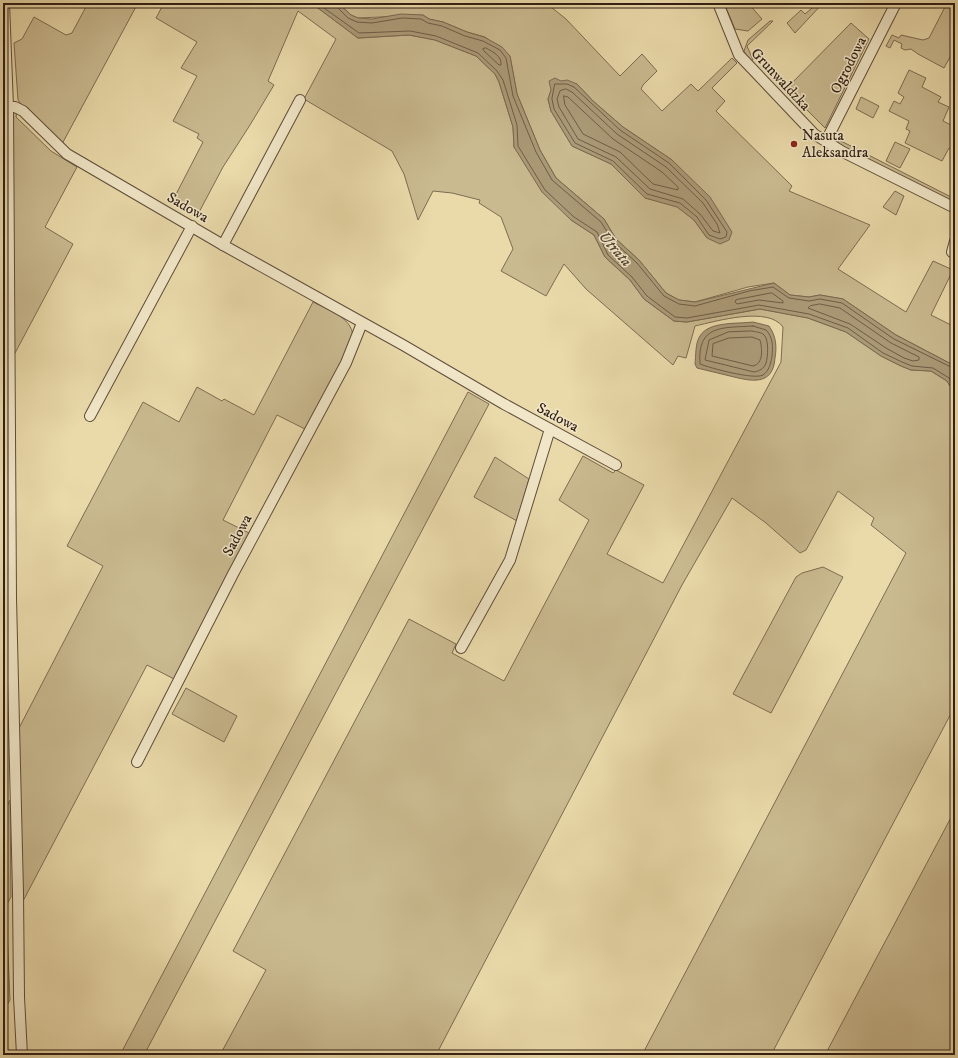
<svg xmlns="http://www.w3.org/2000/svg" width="958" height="1058" font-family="'IM FELL DW Pica',serif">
  <rect width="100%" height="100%" fill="#eadaaa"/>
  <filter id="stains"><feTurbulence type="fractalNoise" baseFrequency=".005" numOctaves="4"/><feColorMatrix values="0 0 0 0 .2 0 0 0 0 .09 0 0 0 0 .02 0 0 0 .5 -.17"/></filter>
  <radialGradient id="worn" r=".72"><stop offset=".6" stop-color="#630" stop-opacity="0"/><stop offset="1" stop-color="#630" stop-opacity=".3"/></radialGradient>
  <g fill="#caba90" stroke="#7d6c52" fill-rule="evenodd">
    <polygon points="88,3 138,3 62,144 25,110 18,100 14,43 22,39 34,17 66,35 72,33"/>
    <path d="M164 3H308L318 8 358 38 409 35 435 40 476 56 495 74 499 82 513 127 514 147 571 220 594 235 605 257 630 280 644 299 674 321 687 322 760 309 808 318 846 332 881 356 901 366 911 370 931 371 947 381 955 394V706L771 1055H642L906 553 871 525 874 518 838 491 806 550 800 553 766 523 732 498 682 585 436 1055H220L266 970 233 951 409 619 456 644 452 653 504 681 589 520 559 500 583 456 613 473 616 470 644 485 607 554 663 583 781 362 783 327C768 306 717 321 695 326L686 358 678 356 673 365 586 289 564 264 546 296 501 271 513 249 501 217 479 203 480 200 452 193 433 191 418 220 404 174 392 151 304 99 336 39 298 11 268 81 274 85 250 125 223 167 197 216 172 202 203 142 197 138 199 134 173 121 197 76 181 68 197 42 156 18Z"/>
    <path d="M338 3H546L566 19 620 76 642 54 657 71 643 85 641 89 662 111 691 84 698 91 732 58 737 63 712 88 725 101 716 111 792 186 789 191 870 225 838 269 906 312 933 261 953 270 931 315 955 327V366L896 335 843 299 820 295 809 297 790 295 774 283 748 287 695 302 679 300 666 293 639 260 616 239 604 219 556 178 540 150 517 94 510 56 485 37 467 32 443 22 429 19 423 15 358 18 351 15ZM577 84 593 101 623 127 672 160 707 238 694 220 677 206 645 198 611 164 572 146 551 111 548 99 551 90Z"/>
    <polygon points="724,3 748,3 762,19 748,31 735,29"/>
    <polygon points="818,3 823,3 795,33 787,23 801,10 805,14"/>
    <polygon points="947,3 955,3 955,48 944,68 918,54 911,49 905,50 901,48 902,44 894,40 890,48 886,46 892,35 899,38 901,35 923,40 929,38"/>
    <polygon points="770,21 773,21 747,46 753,60 749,61 744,51 748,40"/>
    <polygon points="851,23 869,39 825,128 786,89"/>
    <polygon points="909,70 926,78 922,87 941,97 938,102 949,107 943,121 955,127 955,151 949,148 942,161 905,143 910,131 906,129 909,121 889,111 894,101 900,104 904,97 898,93"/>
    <polygon points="861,97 879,106 873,118 856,109"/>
    <polygon points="17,111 16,117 51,151 77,167 45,227 73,244 14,355 13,123 13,113"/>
    <polygon points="837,139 955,199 955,203 840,145"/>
    <polygon points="895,142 910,149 900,168 886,161"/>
    <polygon points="895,191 904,196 896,215 883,207"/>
    <path d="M313 302C330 311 355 318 353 341L305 429 277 415 223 520 251 534 174 679 147 665 22 903 18 730 103 566 67 546 143 402 179 422 197 387 222 401 224 399 254 415Z"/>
    <polygon points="6,373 5,504 3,509 3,379"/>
    <polygon points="468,392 489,404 144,1055 120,1055"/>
    <polygon points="495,457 529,479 517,521 474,497"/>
    <polygon points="823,567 843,577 771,713 733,694 796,577 802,573"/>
    <polygon points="186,688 237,716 224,742 172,714"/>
    <polygon points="10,800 11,897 6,906 10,1000 3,1012 3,814"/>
    <polygon points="955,810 955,1042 948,1055 825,1055"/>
  </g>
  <g fill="#ab9a77" stroke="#7a684f">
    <polygon points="308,3 338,3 351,15 358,18 372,19 401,14 423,15 429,19 443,22 467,32 484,37 502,47 510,56 517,94 540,150 556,178 604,219 616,239 639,260 666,293 679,300 695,302 774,283 790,295 809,297 820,295 843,299 896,335 955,366 955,394 947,381 931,371 911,370 901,366 881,356 846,332 808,318 760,309 687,322 674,321 644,299 630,280 605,257 594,235 571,220 542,192 514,147 513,127 499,82 495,74 476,56 435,40 409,35 358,38 318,8"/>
    <polygon points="555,78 561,81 567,80 577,84 593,101 623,127 672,160 710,197 732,232 729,240 720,244 707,238 694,220 677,207 645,198 611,164 572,146 551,111 548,99 551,90 549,81"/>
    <path d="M753 322 769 326C776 336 777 346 775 358 773 387 750 381 730 376 719 373 708 371 697 368L695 364C696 356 695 343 700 336 709 321 738 324 753 322Z"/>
  </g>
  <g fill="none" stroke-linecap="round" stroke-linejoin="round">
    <g stroke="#6e5c46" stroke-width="1">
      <polyline points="317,3 359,33 410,31 436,36 478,53 497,71 503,80 517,125 518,146 545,190 574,217 597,232 608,255 632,277 647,296 675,317 687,318 759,305 809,314 848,328 883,353 902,362 912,366 933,368 949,378 955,386"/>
      <polyline points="336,3 337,7 348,18 357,22 372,23 402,18 421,19 428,23 442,26 465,36 483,41 500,50 506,58 513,96 536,152 552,180 601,222 613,241 637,263 664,296 679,304 695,306 749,291 773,287 789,298 809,301 820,299 842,303 894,339 955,369"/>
      <path d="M486 48C493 52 502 56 501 65H499L484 51 483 49Z"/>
      <polygon points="555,84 567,84 574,87 620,130 669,163 706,200 727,232 726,237 720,239 709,235 697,217 680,203 647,194 613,161 575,143 554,109 552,99"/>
      <polygon points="566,89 572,92 617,134 666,167 703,203 717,224 720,233 713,231 700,214 683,199 650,189 616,157 578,139 559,107 557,99 560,91"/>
      <polygon points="564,96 568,97 613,139 662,172 678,187 678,190 653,184 620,152 583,134 565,105"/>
      <polygon points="772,293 783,301 783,303 759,300 737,304 735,302 736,300"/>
      <polygon points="820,304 840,308 891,343 919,357 919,360 913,361 904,358 886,348 850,324 808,308 810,306"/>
      <path d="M753 326 766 330C773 337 773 347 772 356 771 363 769 371 763 375 754 380 710 368 700 364 697 324 723 328 753 326Z"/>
      <path d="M752 331C755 332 762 332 764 335 769 339 768 357 766 363 764 369 759 371 754 372L705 360 709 340 728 332Z"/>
      <path d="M729 338 752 337 760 340C762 347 764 364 753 366L712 356 713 344Z"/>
    </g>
    <defs>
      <g id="street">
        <polyline points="4,3 8,107 11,598 18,893 19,997 22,1055"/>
        <polyline points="718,3 739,55 814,134 843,152 955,208"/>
        <polyline points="8,107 15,107 23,111 67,154 223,245 403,345 504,404 616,465"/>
        <polyline points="826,141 896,3"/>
        <polyline points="223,245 300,100"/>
        <polyline points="952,252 955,241"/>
        <polyline points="90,416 192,226"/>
        <polyline points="461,648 510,560 550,429"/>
        <polyline points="137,762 233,574 346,363 362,323"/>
      </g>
    </defs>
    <use href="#street" stroke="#5e4d3a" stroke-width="12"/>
    <use href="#street" stroke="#f1e7c8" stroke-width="10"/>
  </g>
  <circle fill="#8f2418" stroke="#f1e7c8" stroke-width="1.5" cx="794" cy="144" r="4"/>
  <g text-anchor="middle" stroke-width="3" stroke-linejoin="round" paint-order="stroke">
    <g font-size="15" fill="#301e14" stroke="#f1e7c8">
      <text transform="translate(848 65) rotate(-63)" y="5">Ogrodowa</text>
      <text transform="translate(781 79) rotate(47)" y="5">Grunwaldzka</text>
      <text transform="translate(188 207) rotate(30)" y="5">Sadowa</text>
      <text transform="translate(558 417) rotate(28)" y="5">Sadowa</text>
      <text transform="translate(237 535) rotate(-62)" y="5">Sadowa</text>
    </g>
    <g font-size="15" fill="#301e14" stroke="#f1e7c8" text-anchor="start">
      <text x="802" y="140">Nasuta<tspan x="802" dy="17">Aleksandra</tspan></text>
    </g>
    <g font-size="16" font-style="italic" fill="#5b4937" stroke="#f1e7c8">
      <text transform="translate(616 248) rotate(49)" y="6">Utrata</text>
    </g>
  </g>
  <rect width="958" height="1058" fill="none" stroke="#eadaaa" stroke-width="16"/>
  <rect x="4" y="4" width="950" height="1050" fill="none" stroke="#301e14" stroke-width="2"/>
  <rect x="8" y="8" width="942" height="1042" fill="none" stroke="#301e14"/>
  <rect width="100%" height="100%" filter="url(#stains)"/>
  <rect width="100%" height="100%" fill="url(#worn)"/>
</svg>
